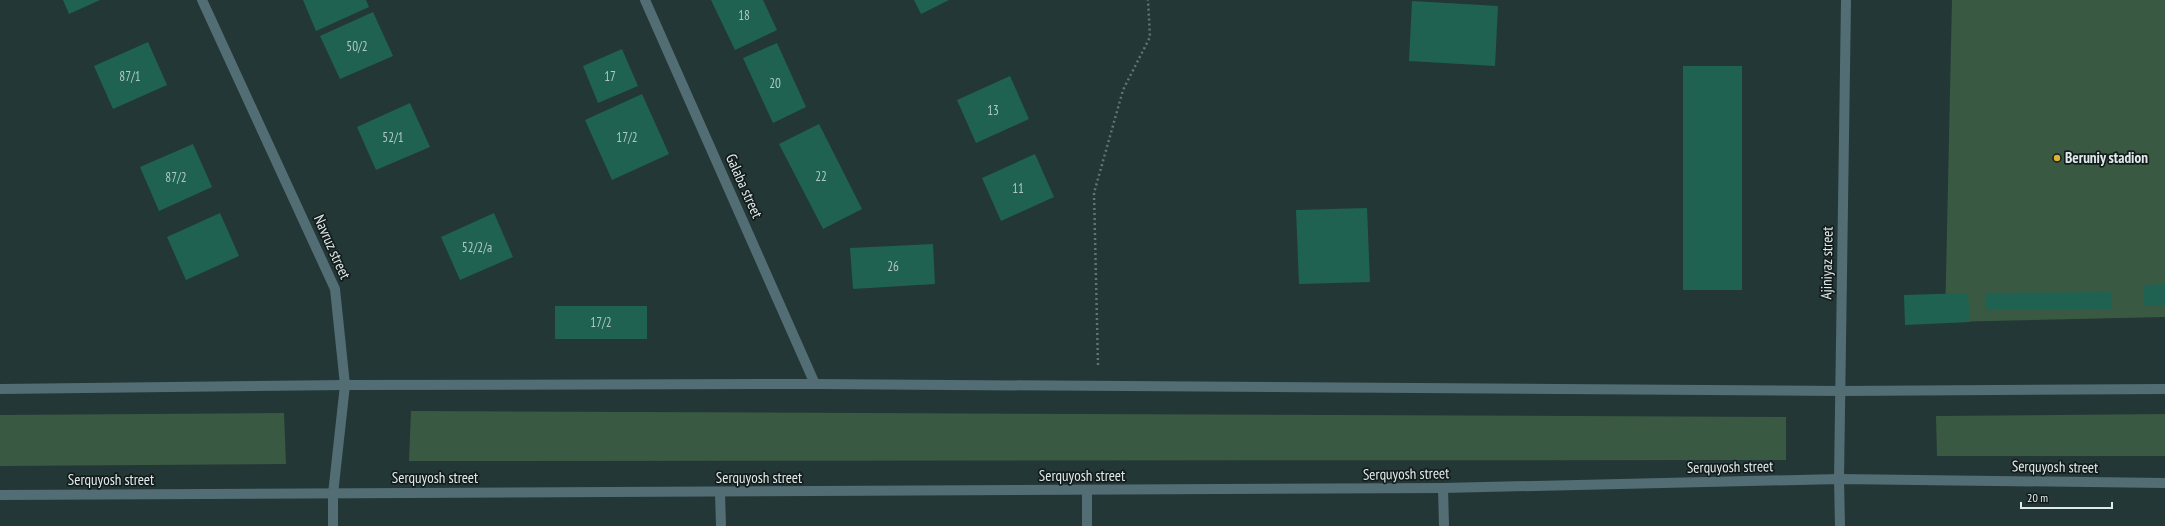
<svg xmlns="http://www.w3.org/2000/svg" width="2165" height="526" font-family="'PT Sans Narrow',sans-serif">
  <rect width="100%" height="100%" fill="#233737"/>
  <g fill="#3a5942">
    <polygon points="1952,0 2165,0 2165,317 1945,322"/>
    <polygon points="411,411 1786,417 1786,460 409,461"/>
    <polygon points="284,413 286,464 0,466 0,415"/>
    <polygon points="2165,414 2165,456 1937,456 1936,416"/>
  </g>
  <g fill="#1f6251">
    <polygon points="63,0 100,0 69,14"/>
    <polygon points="303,0 366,0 369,7 316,31"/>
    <polygon points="711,0 763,0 777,30 735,50"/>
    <polygon points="914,0 949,0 921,14"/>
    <polygon points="1412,1 1498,6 1495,66 1409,61"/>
    <polygon points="373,12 393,56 340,79 320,36"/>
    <polygon points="148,42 167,85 113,109 94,66"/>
    <polygon points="777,43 806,107 773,123 743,58"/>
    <polygon points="622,49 638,86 598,103 583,66"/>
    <rect x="1683" y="66" width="59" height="224"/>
    <polygon points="1010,76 1029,119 976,143 957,100"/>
    <polygon points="642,94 669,154 612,180 585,120"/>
    <polygon points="410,103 430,147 376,170 357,127"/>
    <polygon points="819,124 862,209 823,229 779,144"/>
    <polygon points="193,144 212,187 159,211 140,167"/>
    <polygon points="1035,154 1054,197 1001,221 982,178"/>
    <polygon points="1367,208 1370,282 1299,284 1296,210"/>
    <polygon points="220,213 239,256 186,280 167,237"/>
    <polygon points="494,213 513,257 460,280 441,237"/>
    <polygon points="933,244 935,284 853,289 850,248"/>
    <polygon points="2165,284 2165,306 2143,306 2143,285"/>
    <polygon points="2112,292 2112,310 1986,310 1986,293"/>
    <polygon points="1968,293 1970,322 1905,325 1904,295"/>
    <rect x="555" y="306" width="92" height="33"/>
  </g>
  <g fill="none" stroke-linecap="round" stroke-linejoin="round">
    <polyline stroke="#637474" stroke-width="2.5" stroke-dasharray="2 3" stroke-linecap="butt" points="1098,365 1094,193 1123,90 1150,37 1148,0"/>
    <g stroke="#536d74" stroke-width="10">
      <polyline points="645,0 815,384"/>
      <polyline points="1839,479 1840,526"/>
      <polyline points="1443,488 1444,526"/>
      <polyline points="1087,491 1087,526"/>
      <polyline points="720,493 721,526"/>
      <polyline points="333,494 333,526"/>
    </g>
    <g stroke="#536d74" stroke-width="10">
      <polyline points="202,0 335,289 345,385 333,494"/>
      <polyline points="0,389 345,385 815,384 1841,391 2165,389"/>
      <polyline points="1839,479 1846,0"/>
      <polyline points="0,495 1443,488 1839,479 2165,483"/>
    </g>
  </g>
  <circle fill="#deb133" stroke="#141c1c" stroke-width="1.5" cx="2057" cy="158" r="4"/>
  <g text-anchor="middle" stroke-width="3.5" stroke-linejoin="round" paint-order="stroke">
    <g font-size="13" fill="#afc9c4">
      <text x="744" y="20">18</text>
      <text x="357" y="51">50/2</text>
      <text x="130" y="81">87/1</text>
      <text x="610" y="81">17</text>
      <text x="775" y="88">20</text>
      <text x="993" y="115">13</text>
      <text x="393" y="142">52/1</text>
      <text x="627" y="142">17/2</text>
      <text x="821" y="181">22</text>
      <text x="176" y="182">87/2</text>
      <text x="1018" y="193">11</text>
      <text x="477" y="252">52/2/a</text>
      <text x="893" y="271">26</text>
      <text x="601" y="327">17/2</text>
    </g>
    <g font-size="15" font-weight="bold" fill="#dfebeb" stroke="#141c1c" text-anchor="start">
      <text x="2065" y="163">Beruniy stadion</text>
    </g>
    <g font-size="15" fill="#dfebeb" stroke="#141c1c">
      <text transform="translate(744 186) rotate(66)" y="5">Galaba street</text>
      <text transform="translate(332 247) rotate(66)" y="5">Navruz street</text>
      <text transform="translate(1827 263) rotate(-89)" y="5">Ajiniyaz street</text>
      <text transform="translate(1730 467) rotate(-1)" y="5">Serquyosh street</text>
      <text transform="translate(2055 467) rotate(1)" y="5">Serquyosh street</text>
      <text transform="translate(1406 474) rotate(-1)" y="5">Serquyosh street</text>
      <text x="1082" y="481">Serquyosh street</text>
      <text x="435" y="483">Serquyosh street</text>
      <text x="759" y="483">Serquyosh street</text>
      <text x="111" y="485">Serquyosh street</text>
    </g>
  </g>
  <path d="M2021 502v6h91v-6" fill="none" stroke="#dfebeb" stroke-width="2"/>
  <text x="2027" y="502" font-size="12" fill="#dfebeb" stroke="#141c1c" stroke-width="3" paint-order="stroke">20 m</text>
</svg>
